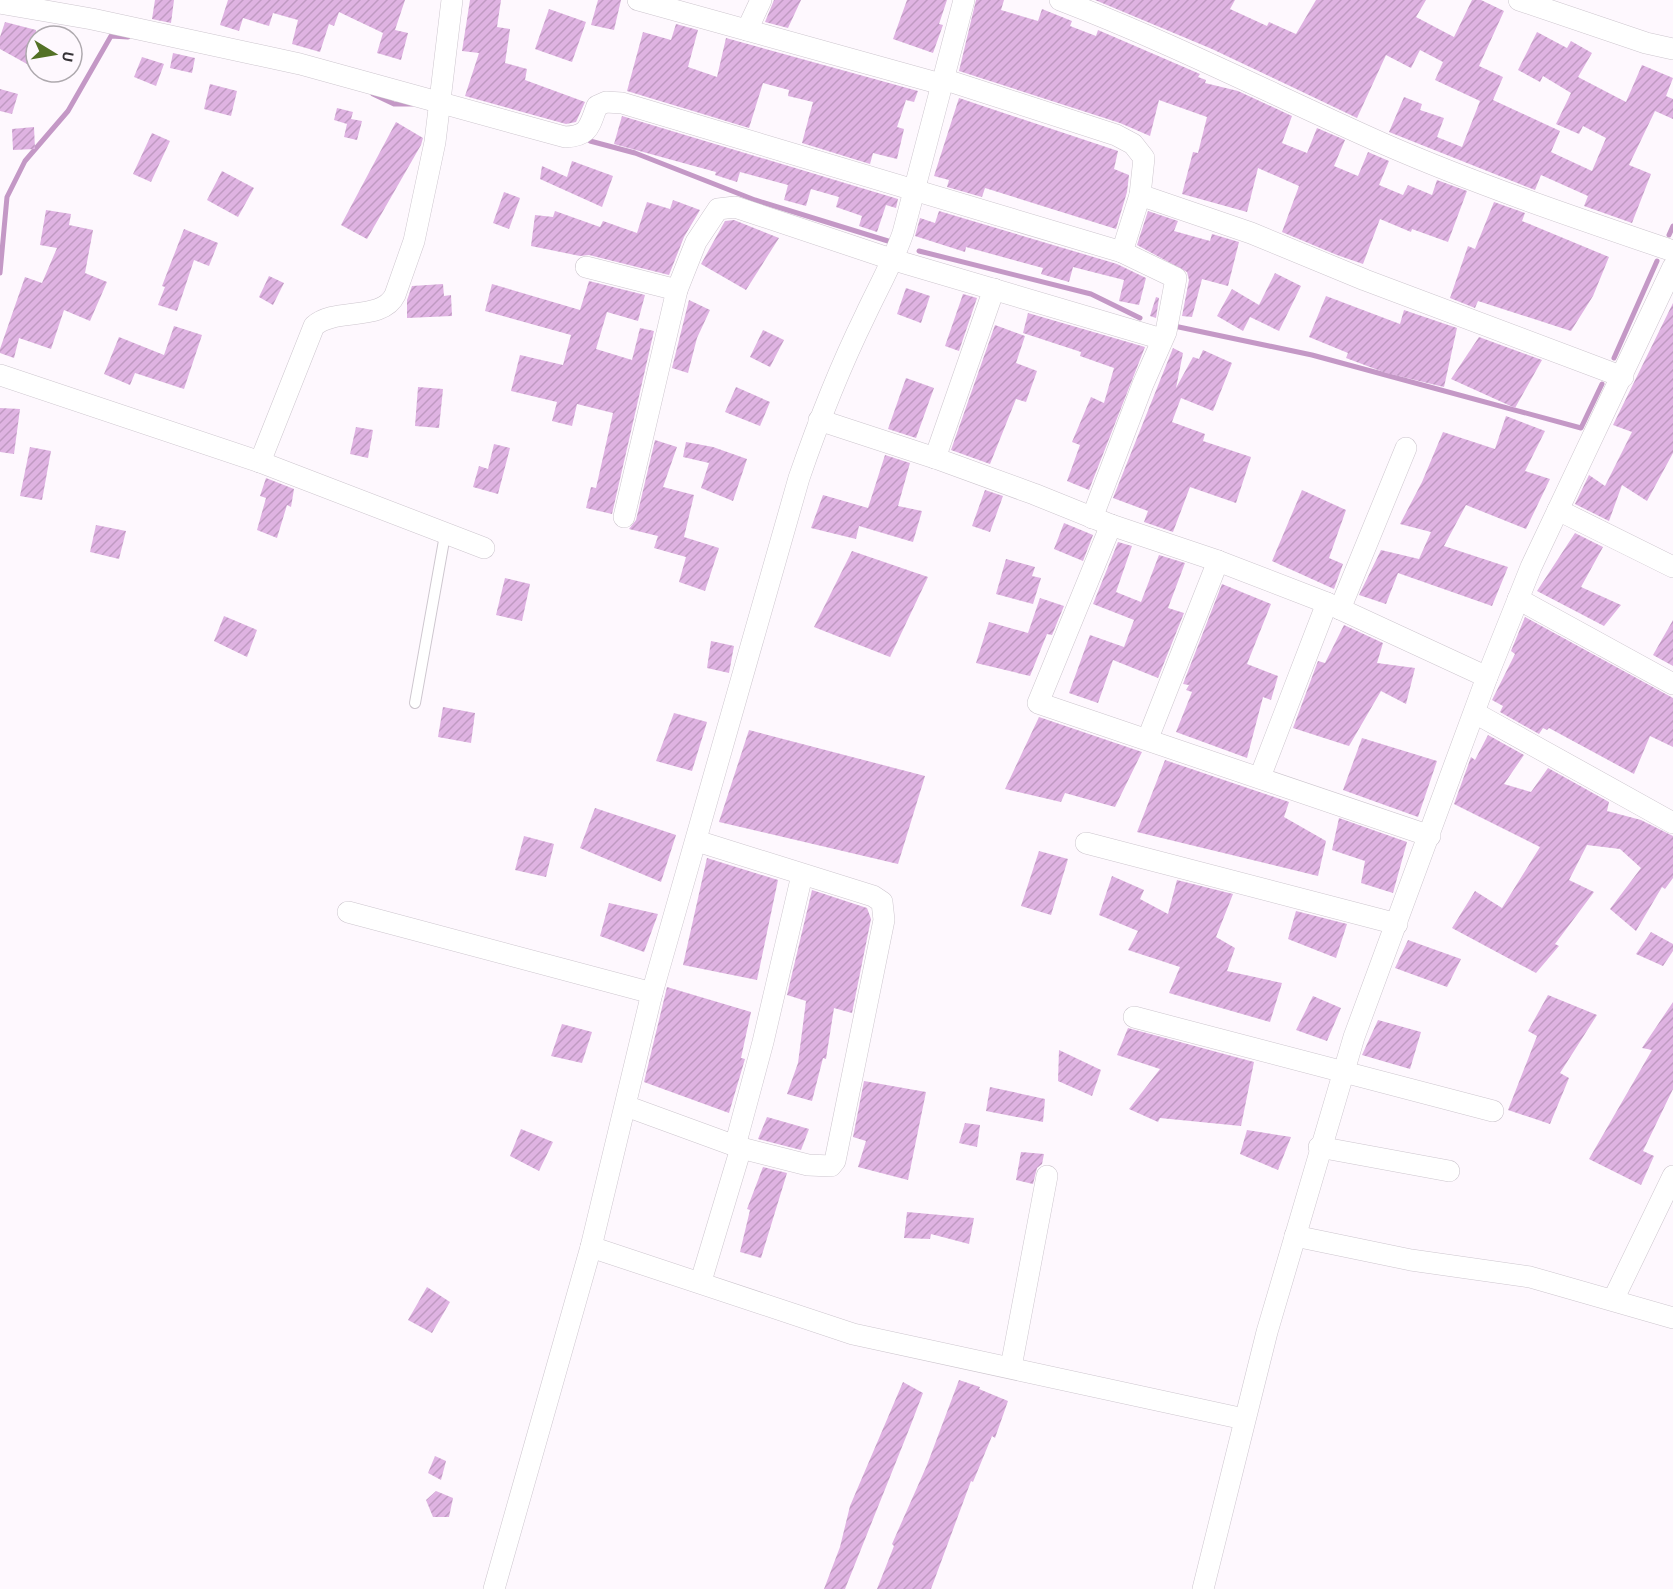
<svg xmlns="http://www.w3.org/2000/svg" width="1673" height="1589" font-family="'Alegreya Sans',sans-serif">
  <defs>
    <pattern id="building-hatch" width="6" height="6" patternUnits="userSpaceOnUse" patternTransform="scale(1.5)"><rect width="6" height="6" fill="#dfb3e2"/><path d="M-1 1l2-2M0 6l6-6M5 7l2-2" fill="none" stroke="#c09ac2"/></pattern>
  </defs>
  <rect width="100%" height="100%" fill="#fef8fe"/>
  <g fill="none" stroke-linecap="round" stroke-linejoin="round">
    <g stroke="#c498c6" stroke-width="5">
      <polyline points="373,94 394,104 412,104"/>
      <polyline points="590,141 635,153 755,200 888,241"/>
      <polyline points="1669,235 1673,226"/>
      <polyline points="919,251 1091,294 1140,318"/>
      <polyline points="0,273 7,197 25,161 68,111 111,36 128,37"/>
      <polyline points="1174,326 1312,355 1581,428 1602,384"/>
      <polyline points="1614,358 1657,261"/>
    </g>
  </g>
  <g fill="url(#building-hatch)">
    <polygon points="155,0 174,0 171,23 152,19"/>
    <polygon points="228,0 405,0 395,30 408,33 401,60 377,53 383,33 339,12 334,26 329,24 320,52 292,44 298,20 273,13 269,26 243,18 239,31 220,25"/>
    <polygon points="470,0 501,0 497,27 510,29 505,63 527,69 525,80 585,102 576,122 566,124 465,96 479,53 462,51"/>
    <polygon points="598,0 621,0 614,30 591,25"/>
    <polygon points="774,0 801,0 788,28 765,22"/>
    <polygon points="907,0 947,0 939,24 943,25 933,53 893,39"/>
    <polygon points="976,0 1004,0 1001,10 1038,21 1042,9 1072,21 1070,26 1096,36 1098,30 1200,74 1198,77 1206,80 1205,83 1238,91 1292,116 1282,143 1307,153 1317,128 1345,140 1334,166 1358,176 1368,152 1389,161 1379,185 1403,195 1408,185 1432,195 1437,180 1467,191 1448,242 1412,229 1411,232 1380,219 1363,264 1337,255 1282,232 1299,186 1258,168 1247,212 1182,194 1193,152 1198,153 1207,117 1159,100 1150,136 1120,123 959,71"/>
    <polygon points="1095,0 1235,0 1230,9 1267,26 1269,22 1296,34 1316,0 1426,0 1416,17 1454,37 1472,0 1481,0 1504,11 1479,66 1503,77 1493,100 1560,131 1551,152 1592,171 1606,138 1583,126 1579,134 1556,124 1571,93 1543,76 1540,82 1518,70 1537,32 1567,48 1571,41 1592,53 1578,77 1626,102 1642,65 1673,78 1666,96 1673,99 1673,119 1655,111 1629,165 1651,174 1632,223 1584,206 1588,196 1541,175 1535,190 1389,132 1404,97 1422,104 1420,110 1444,118 1437,137 1462,147 1480,101 1435,80 1443,62 1420,50 1411,68 1386,55 1357,118 1212,49"/>
    <polygon points="549,9 586,22 572,62 535,49"/>
    <polygon points="5,22 36,30 36,48 27,64 0,49 0,37"/>
    <polygon points="676,24 698,30 688,67 717,77 726,38 918,91 914,102 906,100 897,127 904,129 897,159 873,153 870,164 802,143 813,102 788,96 789,90 763,83 749,128 627,91 643,32 671,40"/>
    <polygon points="173,53 195,58 192,73 170,68"/>
    <polygon points="142,57 164,64 156,86 134,77"/>
    <polygon points="210,84 237,91 231,116 204,109"/>
    <polygon points="0,89 18,94 12,114 0,111"/>
    <polygon points="959,98 1118,151 1114,169 1129,175 1127,192 1116,229 985,188 982,197 947,187 949,180 934,176"/>
    <polygon points="337,108 353,112 351,119 362,121 357,140 344,137 347,124 334,120"/>
    <polygon points="622,116 898,199 896,208 886,205 877,232 859,226 862,216 836,207 839,197 811,189 806,206 784,200 788,185 740,172 737,182 715,175 716,172 614,144"/>
    <polygon points="396,122 423,138 421,145 367,239 341,225"/>
    <polygon points="34,127 35,149 13,150 12,129"/>
    <polygon points="152,133 170,141 151,182 133,174"/>
    <polygon points="572,161 613,176 602,207 540,179 542,166 567,177"/>
    <polygon points="222,171 254,188 238,217 207,200"/>
    <polygon points="504,192 520,198 509,229 493,223"/>
    <polygon points="673,200 700,210 684,237 669,275 589,255 580,256 531,246 535,215 553,217 555,211 600,227 603,221 637,233 647,202 670,209"/>
    <polygon points="1494,202 1525,213 1522,221 1609,257 1593,296 1571,331 1478,301 1475,308 1450,298 1468,246 1475,249"/>
    <polygon points="46,210 71,214 69,225 93,230 85,273 107,282 90,321 64,310 51,349 19,338 14,358 0,353 0,349 25,277 42,283 57,248 40,245"/>
    <polygon points="939,211 1117,264 1146,278 1139,305 1119,301 1124,280 1073,267 1069,282 1041,274 1043,268 966,247 965,252 915,236 920,218 935,223"/>
    <polygon points="1148,211 1178,221 1174,231 1210,241 1212,234 1239,242 1228,286 1202,279 1192,317 1182,316 1189,280 1187,272 1137,245"/>
    <polygon points="734,220 779,238 746,290 701,264 725,221"/>
    <polygon points="184,229 218,243 209,266 194,260 177,311 158,305 165,287 162,286"/>
    <polygon points="1275,273 1301,286 1279,331 1250,317 1243,331 1217,316 1232,289 1259,305"/>
    <polygon points="269,276 284,283 273,305 259,297"/>
    <polygon points="589,281 645,295 638,321 607,312 596,349 632,360 640,328 654,331 612,514 586,508 591,487 596,488 613,413 577,404 572,426 552,421 557,402 511,391 520,355 563,365 571,335 485,311 492,284 580,310"/>
    <polygon points="443,284 444,296 451,295 452,316 407,318 407,300 412,286"/>
    <polygon points="906,288 930,296 921,323 897,314"/>
    <polygon points="963,294 977,298 959,351 945,346"/>
    <polygon points="1326,296 1400,324 1404,310 1457,328 1444,387 1386,373 1346,358 1348,353 1309,337"/>
    <polygon points="1156,297 1159,298 1156,318 1150,316"/>
    <polygon points="689,300 710,310 697,338 688,373 672,368"/>
    <polygon points="1673,303 1673,453 1647,501 1622,485 1609,521 1575,504 1589,475 1605,486 1632,432 1613,425"/>
    <polygon points="1028,313 1145,347 1089,490 1067,481 1080,445 1072,442 1091,397 1104,403 1114,368 1080,356 1081,352 1023,333"/>
    <polygon points="995,325 1025,336 1016,363 1037,371 1026,402 1016,399 990,464 951,450"/>
    <polygon points="174,326 202,335 184,389 135,373 130,385 104,374 119,337 164,355"/>
    <polygon points="763,330 784,340 770,367 750,357"/>
    <polygon points="1479,337 1542,360 1515,408 1451,379"/>
    <polygon points="1173,348 1183,353 1176,388 1193,357 1199,359 1203,350 1232,363 1213,411 1181,398 1172,422 1205,434 1203,441 1251,457 1236,503 1190,487 1173,532 1144,522 1148,511 1113,498"/>
    <polygon points="906,378 934,388 916,438 888,429"/>
    <polygon points="418,387 443,389 439,428 415,426"/>
    <polygon points="736,387 770,402 760,426 725,412"/>
    <polygon points="0,408 20,409 14,454 0,452"/>
    <polygon points="1506,416 1545,431 1525,471 1550,479 1526,529 1466,505 1444,546 1508,567 1492,606 1398,573 1386,604 1359,595 1381,550 1419,559 1431,532 1400,524 1422,482 1443,432 1495,449"/>
    <polygon points="356,427 373,430 368,458 350,454"/>
    <polygon points="655,440 677,447 663,487 694,495 684,537 719,548 705,591 679,582 686,557 654,548 658,536 629,529 636,520"/>
    <polygon points="686,442 713,447 747,459 733,501 701,488 709,463 683,457"/>
    <polygon points="494,444 510,448 498,494 473,487 479,466 488,469"/>
    <polygon points="30,447 51,451 42,500 20,496"/>
    <polygon points="885,455 910,463 898,506 922,511 913,542 859,526 856,539 811,528 823,495 868,508"/>
    <polygon points="266,478 294,489 291,507 287,505 277,538 257,530 266,498 260,496"/>
    <polygon points="985,490 1003,496 990,532 972,526"/>
    <polygon points="1302,490 1346,510 1329,558 1343,564 1334,589 1272,561"/>
    <polygon points="1064,523 1093,535 1083,561 1054,549"/>
    <polygon points="96,525 126,531 119,559 90,552"/>
    <polygon points="1575,533 1603,547 1581,587 1621,605 1604,626 1537,591"/>
    <polygon points="1118,542 1132,546 1116,592 1141,602 1159,555 1185,563 1168,608 1184,613 1158,678 1113,660 1098,703 1069,693 1090,635 1124,647 1134,620 1093,604"/>
    <polygon points="852,551 928,577 890,657 814,627"/>
    <polygon points="1006,559 1035,567 1032,576 1041,578 1033,604 996,594"/>
    <polygon points="505,578 530,584 522,621 496,615"/>
    <polygon points="1222,584 1271,604 1247,664 1278,676 1271,700 1263,697 1247,758 1176,732 1192,692 1186,690 1189,685 1183,684"/>
    <polygon points="1040,598 1064,606 1052,635 1047,634 1030,676 976,663 989,622 1028,633"/>
    <polygon points="224,616 257,630 247,657 214,641"/>
    <polygon points="1525,617 1673,698 1673,747 1650,736 1634,774 1549,728 1547,730 1543,728 1539,734 1500,712 1503,706 1492,700 1515,654 1511,651"/>
    <polygon points="1673,620 1673,666 1653,655"/>
    <polygon points="1344,625 1383,643 1377,663 1415,668 1406,704 1381,691 1349,746 1293,728 1318,661 1325,663"/>
    <polygon points="711,641 734,646 729,673 707,668"/>
    <polygon points="443,707 475,713 471,743 438,737"/>
    <polygon points="674,713 707,722 692,771 656,761"/>
    <polygon points="1039,717 1142,752 1115,807 1065,793 1061,802 1005,789"/>
    <polygon points="749,730 925,776 898,864 719,822"/>
    <polygon points="1488,735 1524,755 1504,784 1531,792 1548,768 1609,802 1607,811 1641,820 1673,836 1673,878 1665,889 1662,887 1636,931 1610,909 1641,868 1620,849 1587,845 1569,880 1594,892 1555,944 1559,946 1536,973 1452,928 1475,891 1502,908 1540,847 1454,804 1471,757 1475,760"/>
    <polygon points="1362,738 1437,761 1418,817 1343,790"/>
    <polygon points="1165,760 1289,802 1284,817 1326,841 1318,876 1137,832"/>
    <polygon points="595,808 676,835 661,882 580,848"/>
    <polygon points="1339,818 1407,842 1393,893 1361,883 1365,861 1332,850"/>
    <polygon points="524,836 554,844 546,877 515,870"/>
    <polygon points="1039,851 1068,859 1051,915 1021,906"/>
    <polygon points="707,858 778,880 757,980 683,965"/>
    <polygon points="1112,876 1144,890 1140,899 1168,914 1177,880 1233,894 1216,937 1235,948 1227,971 1282,983 1270,1022 1169,993 1180,967 1128,950 1138,931 1099,915"/>
    <polygon points="812,890 867,908 871,919 852,1013 834,1008 826,1059 823,1058 812,1101 787,1094 798,1063 806,1001 787,995"/>
    <polygon points="609,903 658,914 644,952 600,936"/>
    <polygon points="1296,911 1347,924 1336,958 1288,939"/>
    <polygon points="1651,932 1673,944 1673,951 1663,966 1636,954"/>
    <polygon points="1408,940 1461,959 1447,987 1395,968"/>
    <polygon points="667,987 751,1012 741,1058 745,1059 729,1113 644,1082"/>
    <polygon points="1548,995 1597,1015 1560,1073 1569,1078 1550,1124 1508,1110 1537,1036 1528,1031"/>
    <polygon points="1313,996 1341,1008 1327,1041 1296,1030"/>
    <polygon points="1673,1002 1673,1089 1643,1151 1654,1156 1641,1185 1589,1159 1652,1050 1642,1048"/>
    <polygon points="1378,1020 1421,1032 1410,1069 1362,1055"/>
    <polygon points="562,1024 592,1032 582,1063 551,1056"/>
    <polygon points="1128,1028 1254,1062 1241,1126 1160,1118 1158,1122 1129,1109 1160,1069 1117,1055"/>
    <polygon points="1059,1050 1101,1070 1092,1096 1058,1081"/>
    <polygon points="864,1081 926,1092 908,1180 858,1167 866,1141 853,1137"/>
    <polygon points="990,1087 1045,1099 1043,1122 986,1111"/>
    <polygon points="767,1117 809,1129 801,1150 758,1139"/>
    <polygon points="965,1123 980,1125 977,1147 959,1143"/>
    <polygon points="521,1129 553,1142 539,1171 510,1156"/>
    <polygon points="1247,1130 1291,1137 1278,1170 1240,1154"/>
    <polygon points="1021,1152 1044,1154 1042,1164 1037,1168 1033,1184 1016,1180"/>
    <polygon points="763,1167 787,1173 761,1258 740,1252 750,1210 747,1209"/>
    <polygon points="907,1212 974,1218 969,1244 931,1234 930,1239 904,1238"/>
    <polygon points="427,1287 450,1302 432,1333 408,1320"/>
    <polygon points="959,1380 980,1387 979,1389 1008,1401 995,1438 992,1436 973,1482 971,1481 931,1589 877,1589 894,1546 892,1544 927,1465"/>
    <polygon points="903,1382 923,1393 910,1427 845,1589 824,1589 840,1547 850,1506"/>
    <polygon points="435,1456 446,1461 441,1480 428,1473"/>
    <polygon points="436,1491 453,1498 449,1517 433,1517 426,1500"/>
  </g>
  <g fill="none" stroke-linecap="round" stroke-linejoin="round">
    <defs>
      <polyline id="service" points="415,703 445,535"/>
      <g id="minor">
        <polyline points="638,0 941,84"/>
        <path d="M1060 0C1170 42 1276 96 1384 144 1478 185 1576 218 1673 251"/>
        <polyline points="1519,0 1646,43 1673,49"/>
        <path d="M0 3 92 19 300 64 565 137C589 136 589 127 597 106L606 102 622 103 1122 252"/>
        <polyline points="747,30 761,0"/>
        <polyline points="943,79 1116,135 1133,144 1144,158 1140,195 1251,233 1365,280 1623,377"/>
        <polyline points="586,267 677,290"/>
        <polyline points="0,375 260,462 484,548"/>
        <polyline points="819,420 935,458 1034,494 1111,525 1218,561 1327,603 1487,677"/>
        <polyline points="935,458 994,289"/>
        <path d="M260 462 314 326C335 307 382 322 395 295L414 241 435 142 452 0"/>
        <polyline points="1558,510 1673,567"/>
        <polyline points="624,517 677,290 696,242 718,209 735,207 894,260 1162,339"/>
        <polyline points="1092,518 1143,384 1166,332 1176,278 1122,252 1140,195"/>
        <polyline points="1111,525 1038,703 1430,836"/>
        <polyline points="1518,599 1673,684"/>
        <polyline points="1340,609 1406,448"/>
        <polyline points="1475,713 1673,823"/>
        <polyline points="1148,738 1218,561"/>
        <polyline points="1260,777 1327,603"/>
        <polyline points="1086,843 1397,924"/>
        <polyline points="348,912 652,993"/>
        <polyline points="1134,1017 1493,1111"/>
        <polyline points="626,1106 741,1148 808,1165 831,1166 835,1161 884,920 882,902 873,896 697,841"/>
        <polyline points="735,1146 763,1042 802,875"/>
        <polyline points="1319,1147 1449,1171"/>
        <polyline points="1295,1236 1411,1260 1530,1277 1673,1318"/>
        <polyline points="591,1247 853,1334 1244,1419"/>
        <polyline points="701,1281 741,1148"/>
        <polyline points="1613,1300 1673,1176"/>
        <polyline points="1011,1367 1047,1176"/>
        <path d="M494 1589 591 1247 652 993 799 478C818 423 839 369 865 316 878 288 893 262 903 233L964 0"/>
        <polyline points="1203,1589 1267,1332 1354,1037 1487,677 1531,567 1673,267"/>
      </g>
    </defs>
    <use href="#service" stroke="#cdc6ce" stroke-width="12"/>
    <use href="#minor" stroke="#cdc6ce" stroke-width="22"/>
    <use href="#service" stroke="#fff" stroke-width="10"/>
    <use href="#minor" stroke="#fff" stroke-width="21"/>
  </g>
  <g transform="translate(54 54) rotate(101)"><circle r="28" fill="#fef8fe" stroke="#aea9ae" stroke-width="1.5"/>
  <path d="M0-4.5L10 22L0 15L-10 22Z" fill="#537126"/>
  <text y="-9" font-size="16" font-weight="bold" text-anchor="middle" fill="#353236">U</text>
  </g>
</svg>
